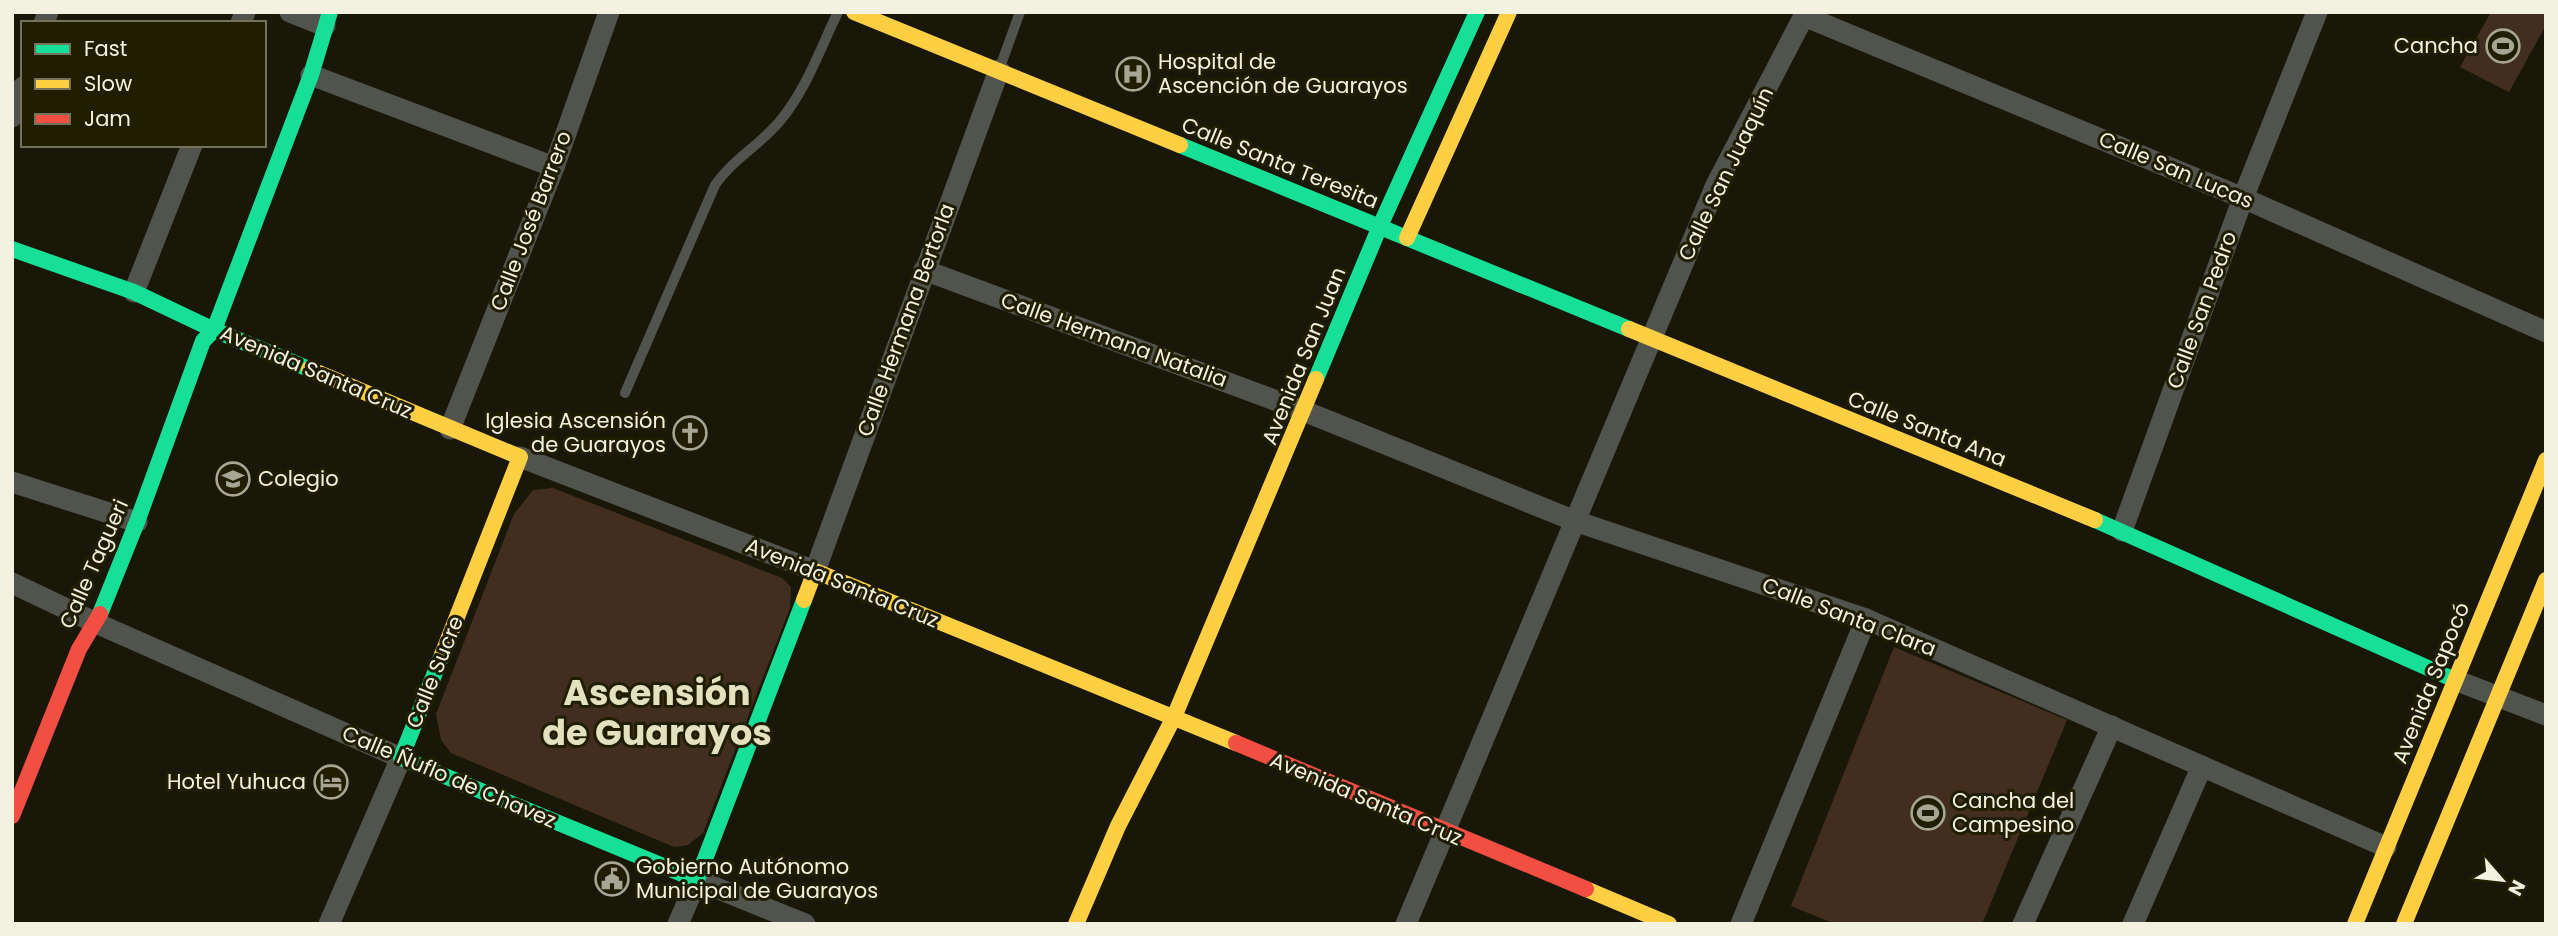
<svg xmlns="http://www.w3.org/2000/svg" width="2558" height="936" font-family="Poppins,sans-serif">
  <rect width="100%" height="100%" fill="#191808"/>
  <g fill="#422e1f">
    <polygon points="2491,12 2546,14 2546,25 2509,92 2460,67"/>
    <polygon points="553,488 782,578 791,587 790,608 703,833 688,845 674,847 451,753 441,740 436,714 514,514 533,490"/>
    <polygon points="1894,647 2067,720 1982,924 1835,924 1791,906"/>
  </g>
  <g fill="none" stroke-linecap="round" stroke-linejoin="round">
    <g stroke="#51544d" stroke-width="10">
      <polyline points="999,70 1020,12"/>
      <path d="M625 393 715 185C733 159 759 146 780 121 806 90 820 49 838 12"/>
    </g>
    <g stroke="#51544d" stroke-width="21">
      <polyline points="290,12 325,26"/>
      <polyline points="1804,16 2243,198 2546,332"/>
      <polyline points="44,23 48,12"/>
      <polyline points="241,23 245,12"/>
      <polyline points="311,75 554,167"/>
      <polyline points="12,117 23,87"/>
      <polyline points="924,270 1304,411 1575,521 1866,619 2386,847"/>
      <polyline points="134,292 192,145"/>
      <polyline points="450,429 554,167 609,12"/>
      <polyline points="520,457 815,571 999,70"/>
      <polyline points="12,482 137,522"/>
      <polyline points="2122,531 2243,198 2317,12"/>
      <polyline points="12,583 96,623 401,758 329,924"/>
      <polyline points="2455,680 2546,715"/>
      <polyline points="678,924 697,880 805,924"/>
      <polyline points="1406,924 1716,185 1806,12"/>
      <polyline points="1741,924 1866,619"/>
      <polyline points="2023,924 2112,726"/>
      <polyline points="2133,924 2202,766"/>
    </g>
    <g stroke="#16e098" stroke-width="16">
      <polyline points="1180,145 1629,329"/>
      <polyline points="12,249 134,292 214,330 309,369"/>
      <polyline points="1316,379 1380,226 1477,12"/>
      <polyline points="2095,520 2455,680"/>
      <polyline points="100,614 137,522 203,341 214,330 311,75 330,12"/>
      <polyline points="442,655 401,758 697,880 804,600"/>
    </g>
    <g stroke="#ffcf43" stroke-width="16">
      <polyline points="854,12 1180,145"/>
      <polyline points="1407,238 1509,12"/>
      <polyline points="1629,329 2095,520"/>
      <polyline points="309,369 520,457 442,655"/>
      <polyline points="804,600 815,571 1236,743"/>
      <polyline points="1586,889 1669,924"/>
      <polyline points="1076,924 1118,826 1174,717 1316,379"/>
      <polyline points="2355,924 2546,460"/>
      <polyline points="2404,924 2546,580"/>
    </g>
    <g stroke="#f24e42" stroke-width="16">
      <polyline points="1236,743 1586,889"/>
      <polyline points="12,816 79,649 100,614"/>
    </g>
  </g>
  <defs>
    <symbol id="stadium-ring" viewBox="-11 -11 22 22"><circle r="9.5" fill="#201e01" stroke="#a7a694" stroke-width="1.5"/><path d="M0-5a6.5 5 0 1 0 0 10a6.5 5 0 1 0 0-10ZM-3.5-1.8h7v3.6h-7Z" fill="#a7a694"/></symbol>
    <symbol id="hospital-ring" viewBox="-11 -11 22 22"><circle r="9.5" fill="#201e01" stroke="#a7a694" stroke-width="1.5"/><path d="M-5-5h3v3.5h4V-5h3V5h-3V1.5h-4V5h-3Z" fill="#a7a694"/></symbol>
    <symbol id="church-ring" viewBox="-11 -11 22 22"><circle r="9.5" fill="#201e01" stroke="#a7a694" stroke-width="1.5"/><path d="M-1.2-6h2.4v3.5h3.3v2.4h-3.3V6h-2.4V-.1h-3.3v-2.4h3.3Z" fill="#a7a694"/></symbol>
    <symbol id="school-ring" viewBox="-11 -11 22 22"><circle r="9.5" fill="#201e01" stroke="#a7a694" stroke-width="1.5"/><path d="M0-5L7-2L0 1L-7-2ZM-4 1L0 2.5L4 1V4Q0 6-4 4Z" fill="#a7a694"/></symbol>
    <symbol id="hotel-ring" viewBox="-11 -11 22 22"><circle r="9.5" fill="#201e01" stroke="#a7a694" stroke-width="1.5"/><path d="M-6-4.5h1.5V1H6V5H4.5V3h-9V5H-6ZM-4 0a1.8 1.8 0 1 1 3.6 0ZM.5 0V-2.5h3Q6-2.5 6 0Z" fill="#a7a694"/></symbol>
    <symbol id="civic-ring" viewBox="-11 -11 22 22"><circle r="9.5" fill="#201e01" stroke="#a7a694" stroke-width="1.5"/><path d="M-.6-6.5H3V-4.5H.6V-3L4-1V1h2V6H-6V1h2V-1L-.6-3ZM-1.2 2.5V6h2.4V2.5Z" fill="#a7a694"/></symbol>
  </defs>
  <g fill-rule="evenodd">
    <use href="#stadium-ring" x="2484" y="27" width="38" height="38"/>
    <use href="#hospital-ring" x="1114" y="55" width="38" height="38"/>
    <use href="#church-ring" x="671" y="414" width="38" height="38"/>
    <use href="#school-ring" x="214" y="460" width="38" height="38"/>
    <use href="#hotel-ring" x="312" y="763" width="38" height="38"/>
    <use href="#stadium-ring" x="1909" y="794" width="38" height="38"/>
    <use href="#civic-ring" x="593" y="860" width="38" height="38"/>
  </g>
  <g text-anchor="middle" stroke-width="6" stroke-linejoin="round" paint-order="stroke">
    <g font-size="21" fill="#f3f2e0" stroke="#201e01" text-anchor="start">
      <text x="2478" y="53" text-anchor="end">Cancha</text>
      <text x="1158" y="69">Hospital de<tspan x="1158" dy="24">Ascención de Guarayos</tspan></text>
      <text x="666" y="428" text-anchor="end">Iglesia Ascensión<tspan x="666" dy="24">de Guarayos</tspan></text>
      <text x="258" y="486">Colegio</text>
      <text x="306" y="789" text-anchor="end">Hotel Yuhuca</text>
      <text x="1952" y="808">Cancha del<tspan x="1952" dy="24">Campesino</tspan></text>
      <text x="636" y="874">Gobierno Autónomo<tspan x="636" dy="24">Municipal de Guarayos</tspan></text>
    </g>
    <g font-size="21" fill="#f3f2e0" stroke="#201e01">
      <text transform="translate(1280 163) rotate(22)" y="7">Calle Santa Teresita</text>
      <text transform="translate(2176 170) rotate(23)" y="7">Calle San Lucas</text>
      <text transform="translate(1726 174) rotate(-64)" y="7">Calle San Juaquín</text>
      <text transform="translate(531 221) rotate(-69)" y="7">Calle José Barrero</text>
      <text transform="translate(2202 310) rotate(-70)" y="7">Calle San Pedro</text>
      <text transform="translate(906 320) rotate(-70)" y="7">Calle Hermana Bertorla</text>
      <text transform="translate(1114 340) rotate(20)" y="7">Calle Hermana Natalia</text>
      <text transform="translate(1304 356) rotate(-68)" y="7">Avenida San Juan</text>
      <text transform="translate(316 372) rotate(23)" y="7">Avenida Santa Cruz</text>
      <text transform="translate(1927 429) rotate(22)" y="7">Calle Santa Ana</text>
      <text transform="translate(94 564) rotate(-66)" y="7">Calle Tagueri</text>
      <text transform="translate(842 583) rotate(22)" y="7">Avenida Santa Cruz</text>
      <text transform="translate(1849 617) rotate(21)" y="7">Calle Santa Clara</text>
      <text transform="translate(435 672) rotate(-68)" y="7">Calle Sucre</text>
      <text transform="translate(2431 683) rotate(-68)" y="7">Avenida Sapocó</text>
      <text transform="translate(449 777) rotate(23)" y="7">Calle Ñuflo de Chavez</text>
      <text transform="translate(1366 799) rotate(23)" y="7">Avenida Santa Cruz</text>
    </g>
    <g font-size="35" font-weight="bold" fill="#e3e1be" stroke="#201e01">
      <text x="657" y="705">Ascensión<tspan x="657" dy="40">de Guarayos</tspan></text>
    </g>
  </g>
  <rect width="2558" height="936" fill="none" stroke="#f3f2e0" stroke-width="28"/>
  <rect x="21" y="21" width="245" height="126" fill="#201e01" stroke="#74735a" stroke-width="2"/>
  <rect x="35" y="44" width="35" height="10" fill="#16e098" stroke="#74735a" stroke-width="2"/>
  <text x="84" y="56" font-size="21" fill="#f3f2e0">Fast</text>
  <rect x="35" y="79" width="35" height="10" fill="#ffcf43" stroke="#74735a" stroke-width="2"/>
  <text x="84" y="91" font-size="21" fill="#f3f2e0">Slow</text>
  <rect x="35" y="114" width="35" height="10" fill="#f24e42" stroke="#74735a" stroke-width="2"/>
  <text x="84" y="126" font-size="21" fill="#f3f2e0">Jam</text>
  <g transform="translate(2502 880) rotate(118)" stroke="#201e01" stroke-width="5" paint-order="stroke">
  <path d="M0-5L12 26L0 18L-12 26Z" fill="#f3f2e0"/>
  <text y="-10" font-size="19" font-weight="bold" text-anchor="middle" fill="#f3f2e0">N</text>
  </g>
</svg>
